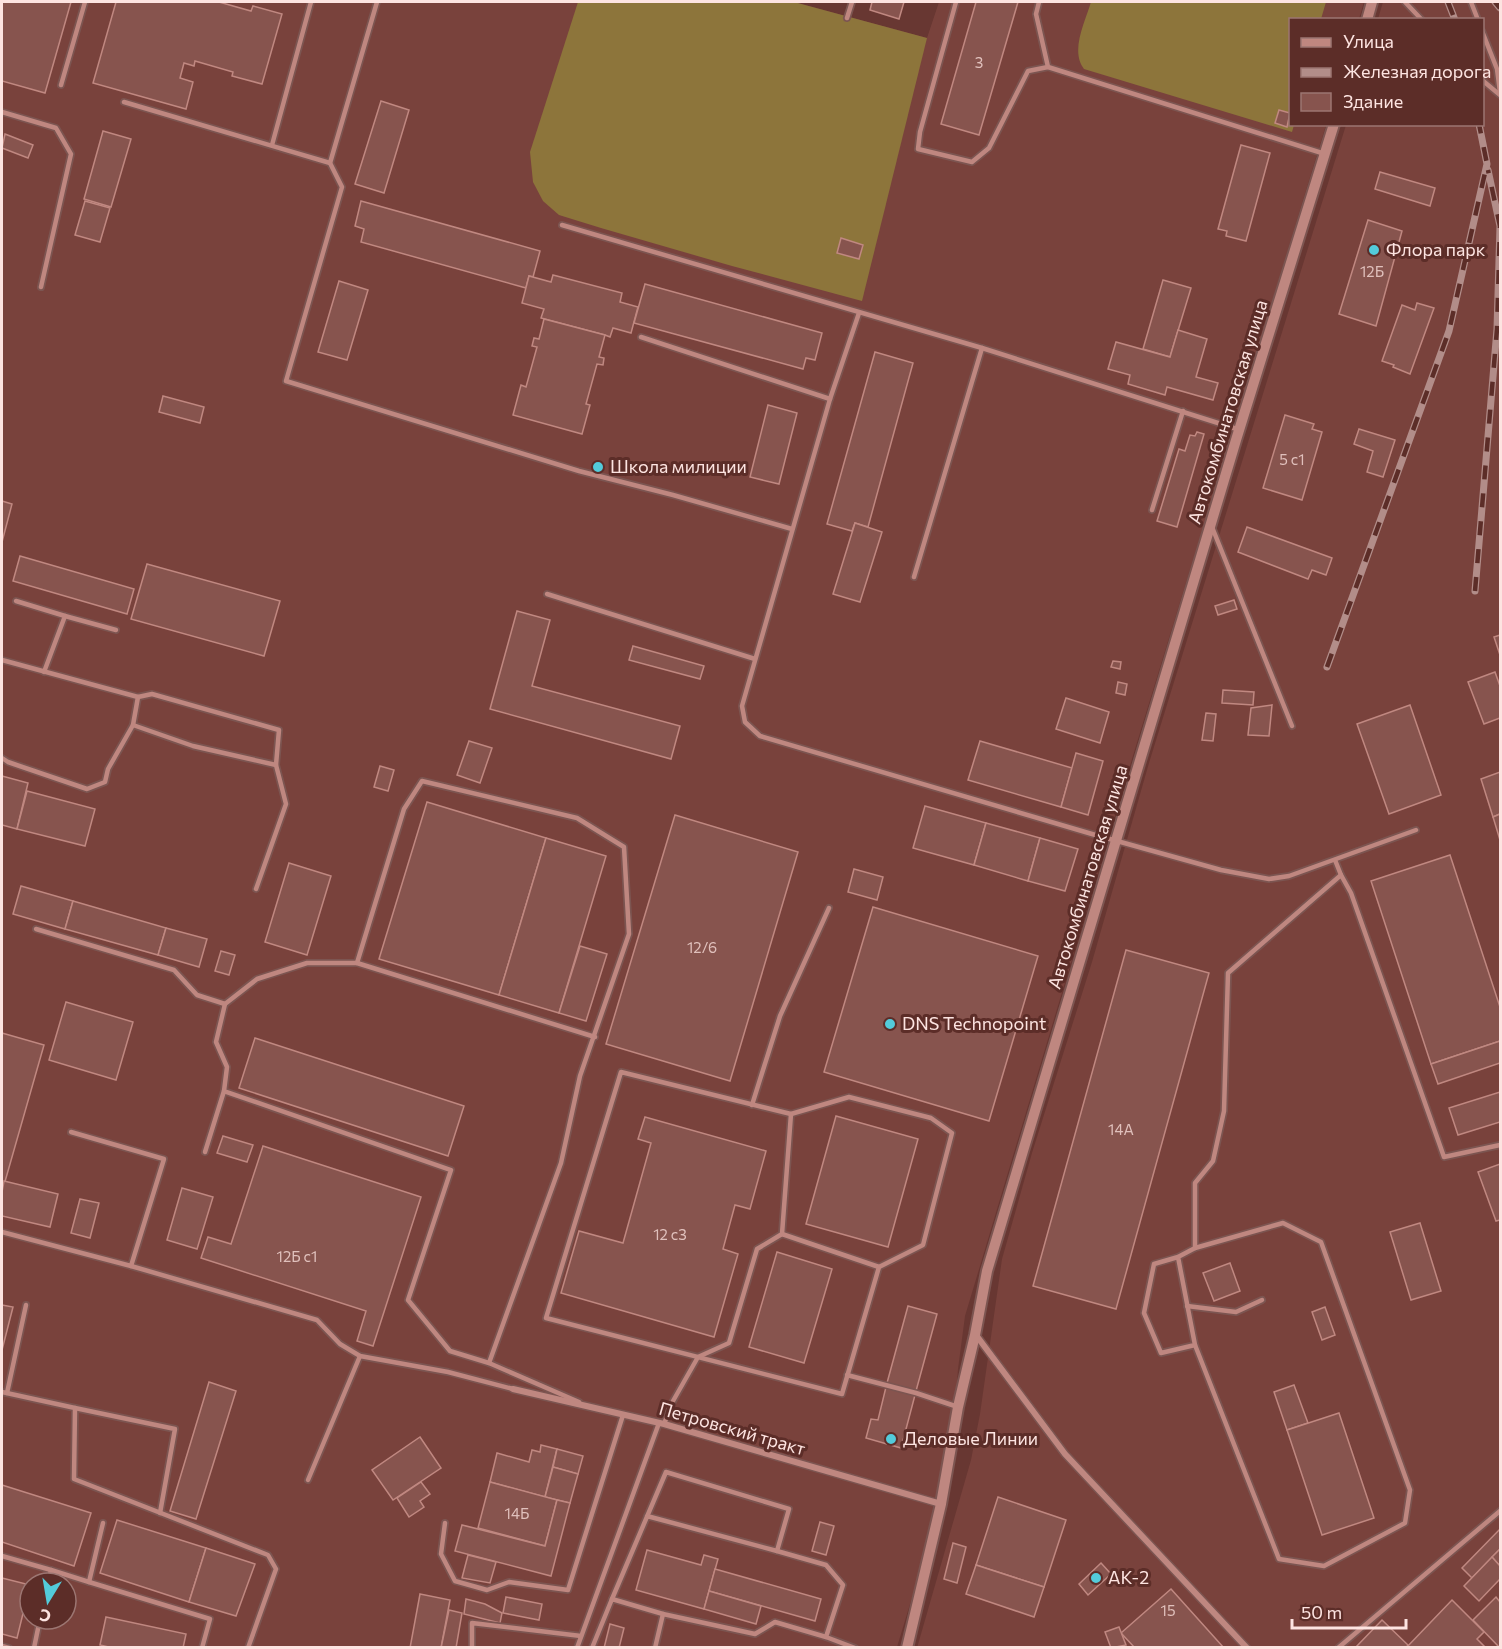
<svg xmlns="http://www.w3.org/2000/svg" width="1502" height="1649" font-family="Commissioner,sans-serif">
  <rect width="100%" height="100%" fill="#683732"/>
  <g fill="#79423c" fill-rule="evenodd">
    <path d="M2 2H794L927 38 939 2H1364L1359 19 1290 20V124L1326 125 1132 759 965 1316 958 1369 951 1460 935 1522 897 1647 2 1648ZM30 1583H66V1619H30Z"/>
    <polygon points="1383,2 1500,2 1500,1647 917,1648 971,1460 980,1414 1002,1259 1032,1153 1092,962 1149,763 1346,125 1482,124 1482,20 1378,19"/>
  </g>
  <g fill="#8d753b">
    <polygon points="578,2 794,2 927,38 862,301 732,266 601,228 559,215 543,201 533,182 530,152"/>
    <path d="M1091 2H1326L1321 19 1290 20V124L1294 125 1292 132 1084 69C1070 51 1085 22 1091 2Z"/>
  </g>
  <g fill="#87544e" stroke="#c08881" stroke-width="1.5">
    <polygon points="2,2 71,2 45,93 2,81"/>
    <polygon points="116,2 219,2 251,11 253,6 282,14 262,84 232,76 233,72 195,61 194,66 184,63 180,78 193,82 186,109 93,83"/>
    <polygon points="872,2 904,2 899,19 870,10"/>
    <polygon points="976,2 1018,2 979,135 941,124"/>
    <polygon points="381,101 409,110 384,193 355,184"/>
    <polygon points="1279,110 1290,113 1287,127 1275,123"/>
    <polygon points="103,131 131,139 111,207 84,199"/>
    <polygon points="5,134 33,145 28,158 2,148"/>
    <polygon points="1241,145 1270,153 1246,241 1226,236 1227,231 1218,229"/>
    <polygon points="1380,172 1435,188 1430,206 1375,189"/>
    <polygon points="85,201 110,208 100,242 75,235"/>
    <polygon points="361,201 540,251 533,277 529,276 526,288 361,242 364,229 355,226"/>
    <polygon points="1368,220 1402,231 1376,326 1339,314"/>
    <polygon points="841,238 863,245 859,259 837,253"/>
    <polygon points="553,275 622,293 620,302 638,307 631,333 613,328 610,337 605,335 541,318 544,309 522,303 529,276 551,282"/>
    <polygon points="1163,280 1191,288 1170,357 1143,349"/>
    <polygon points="339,281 368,290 347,360 318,352"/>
    <polygon points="645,284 822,333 815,360 806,358 803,369 634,323"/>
    <polygon points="1417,303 1434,308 1410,374 1393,367 1394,365 1382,361 1402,305 1415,310"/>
    <polygon points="544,319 605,335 599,357 604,358 603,365 597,364 586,404 590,405 582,434 513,415 521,385 526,387 537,347 532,346 534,338 539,339"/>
    <polygon points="1178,330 1207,339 1196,377 1218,383 1213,400 1167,387 1165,395 1128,384 1130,375 1108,369 1116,342 1170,357"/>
    <polygon points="875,352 913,363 868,527 855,523 852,531 827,524"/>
    <polygon points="163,396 204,407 200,423 159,412"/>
    <polygon points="768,405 797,413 779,484 750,477"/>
    <polygon points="1285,415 1314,424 1312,429 1322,432 1302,500 1263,488"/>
    <polygon points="1359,429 1395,440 1383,477 1367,472 1373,451 1354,444"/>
    <polygon points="1197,432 1204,434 1177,527 1157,521 1179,449 1185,451 1190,435 1195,436"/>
    <polygon points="2,501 12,504 2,542"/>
    <polygon points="855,523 882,532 860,602 833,594"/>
    <polygon points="1247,527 1332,558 1326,575 1312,570 1308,579 1238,552"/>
    <polygon points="20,556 134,589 127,614 13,581"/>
    <polygon points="147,564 280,601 264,656 131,619"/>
    <polygon points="1234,600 1237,609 1218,615 1215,606"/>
    <polygon points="517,611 550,620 532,686 680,726 671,759 490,709"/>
    <polygon points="1500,635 1500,655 1494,637"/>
    <polygon points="633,646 704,666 700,679 629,660"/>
    <polygon points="1113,661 1121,662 1120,669 1111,667"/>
    <polygon points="1495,672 1500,686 1500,718 1484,724 1468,682"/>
    <polygon points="1118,682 1127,684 1125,695 1116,693"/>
    <polygon points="1223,690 1254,692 1253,705 1222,703"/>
    <polygon points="1066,698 1109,712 1100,743 1056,729"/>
    <polygon points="1272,705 1269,736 1248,735 1251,708"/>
    <polygon points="1410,705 1441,795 1389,814 1357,724"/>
    <polygon points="1206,713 1216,714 1213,741 1202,740"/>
    <polygon points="469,741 492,748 480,783 457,775"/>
    <polygon points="980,741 1072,768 1061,807 968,780"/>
    <polygon points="1076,753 1103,761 1088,815 1061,807"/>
    <polygon points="380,766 394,770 388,791 374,787"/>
    <polygon points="1500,772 1500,814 1493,817 1481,779"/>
    <polygon points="2,776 28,783 17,829 2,825"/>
    <polygon points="27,791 95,809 85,846 17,829"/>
    <polygon points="427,802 546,838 499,995 379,959"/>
    <polygon points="925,806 986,823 974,865 913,848"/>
    <polygon points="1500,814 1500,840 1493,817"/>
    <polygon points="675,815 798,852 730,1081 606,1044"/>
    <polygon points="986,823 1040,838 1028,881 974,865"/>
    <polygon points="546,838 606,856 559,1013 499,995"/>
    <polygon points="1040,838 1078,849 1065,891 1028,881"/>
    <polygon points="1450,855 1500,1007 1500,1041 1431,1064 1371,881"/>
    <polygon points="289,863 331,876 307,955 265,942"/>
    <polygon points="854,869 883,877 877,900 848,892"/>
    <polygon points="21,886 73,901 65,929 13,914"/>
    <polygon points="73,901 166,928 158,955 65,929"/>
    <polygon points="873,907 1038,956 989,1121 824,1072"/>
    <polygon points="166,928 207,939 199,967 158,955"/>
    <polygon points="580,946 607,954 586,1021 559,1013"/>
    <polygon points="1126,950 1209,973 1116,1309 1033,1286"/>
    <polygon points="221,951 235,955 229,975 215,971"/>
    <polygon points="66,1002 133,1022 116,1080 49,1060"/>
    <polygon points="2,1033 44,1045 2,1192"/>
    <polygon points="255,1038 464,1106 448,1156 239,1088"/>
    <polygon points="1500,1041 1500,1063 1438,1084 1431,1064"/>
    <polygon points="1500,1092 1500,1122 1458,1135 1449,1108"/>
    <polygon points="836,1116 918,1139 888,1247 806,1224"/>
    <polygon points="645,1117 766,1151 750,1209 735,1205 723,1249 738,1254 714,1337 561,1293 579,1231 623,1243 651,1143 638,1139"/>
    <polygon points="223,1136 253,1145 247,1162 217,1153"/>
    <polygon points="263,1146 421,1197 373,1346 357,1341 366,1311 201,1258 208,1237 231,1244"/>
    <polygon points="1500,1164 1500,1220 1496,1221 1478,1172"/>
    <polygon points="4,1181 58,1194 50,1227 2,1216 2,1192"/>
    <polygon points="182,1188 213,1197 197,1249 167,1240"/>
    <polygon points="80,1199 99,1203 90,1238 71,1233"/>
    <polygon points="1420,1223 1441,1291 1411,1300 1390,1232"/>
    <polygon points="777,1252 832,1269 804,1363 749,1347"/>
    <polygon points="1230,1263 1240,1291 1214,1301 1203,1273"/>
    <polygon points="2,1305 13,1307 2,1350"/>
    <polygon points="908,1306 937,1314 916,1391 887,1383"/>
    <polygon points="1325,1307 1335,1335 1322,1340 1312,1312"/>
    <polygon points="209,1382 236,1391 196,1519 170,1511"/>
    <polygon points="1294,1385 1308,1423 1287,1430 1274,1392"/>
    <polygon points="886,1387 915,1395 901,1448 866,1438 871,1419 878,1420"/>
    <polygon points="1339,1413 1374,1518 1322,1535 1287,1430"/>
    <polygon points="420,1437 441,1468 393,1500 372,1470"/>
    <polygon points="541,1445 557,1449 545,1497 490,1482 497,1453 529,1462 532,1450 540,1452"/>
    <polygon points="557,1449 583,1456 578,1474 553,1467"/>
    <polygon points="553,1467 578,1474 570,1503 545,1497"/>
    <polygon points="421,1482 430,1494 420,1501 424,1507 409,1517 397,1498"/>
    <polygon points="490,1482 557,1500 545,1546 478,1528"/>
    <polygon points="2,1485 91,1513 74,1566 2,1542"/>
    <polygon points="998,1497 1066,1520 1044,1587 976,1565"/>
    <polygon points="557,1500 570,1503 551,1576 455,1551 462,1525 545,1546"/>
    <polygon points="117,1520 206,1548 189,1602 100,1573"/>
    <polygon points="820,1522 834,1526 826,1555 812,1551"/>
    <polygon points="1500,1529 1500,1549 1472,1578 1462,1568"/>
    <polygon points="953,1543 966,1547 957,1583 944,1579"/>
    <polygon points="206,1548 255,1564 236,1616 189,1602"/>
    <polygon points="1500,1549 1500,1566 1492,1557"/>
    <polygon points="647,1550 701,1565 704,1555 718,1559 704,1609 636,1590"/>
    <polygon points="468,1555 496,1562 490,1583 462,1578"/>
    <polygon points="1492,1557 1500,1566 1500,1579 1479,1601 1464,1586"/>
    <polygon points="1101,1563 1111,1574 1088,1595 1079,1584"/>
    <polygon points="976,1565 1044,1587 1034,1617 966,1594"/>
    <polygon points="715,1569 821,1599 815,1621 709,1591"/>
    <polygon points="2,1578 30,1585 17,1638 2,1634"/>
    <polygon points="1171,1589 1224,1648 1135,1648 1121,1633"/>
    <polygon points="709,1591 761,1606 756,1624 704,1609"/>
    <polygon points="420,1594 450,1600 441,1648 410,1648"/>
    <polygon points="506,1597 542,1604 539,1620 503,1613"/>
    <polygon points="1496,1597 1500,1602 1500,1648 1473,1620"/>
    <polygon points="466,1599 485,1604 502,1613 500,1623 464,1614"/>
    <polygon points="1452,1600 1484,1632 1477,1639 1486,1648 1406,1648"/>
    <polygon points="449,1610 462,1613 456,1648 441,1648"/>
    <polygon points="106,1617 186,1634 183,1648 113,1648 100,1645"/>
    <polygon points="1382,1620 1408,1645 1406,1648 1355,1648"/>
    <polygon points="610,1624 624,1628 619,1648 604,1648"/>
    <polygon points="1119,1627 1126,1645 1111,1648 1105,1632"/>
  </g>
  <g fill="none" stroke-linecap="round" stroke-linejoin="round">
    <defs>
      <g id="service">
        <polyline points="377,2 330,163 342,187 286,381 579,471 673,495 792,529"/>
        <polyline points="956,2 920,132 918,149 972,162 989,148 1028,71 1048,67 1325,154"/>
        <polyline points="1039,2 1036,14 1048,67"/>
        <polyline points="1405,2 1422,20"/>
        <polyline points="1471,2 1478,20"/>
        <polyline points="847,18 852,2"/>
        <polyline points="1482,31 1497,69 1500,92"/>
        <polyline points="1482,80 1500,95"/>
        <polyline points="61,85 85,2"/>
        <polyline points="124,102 330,163"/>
        <polyline points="2,112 56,128 71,154 41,287"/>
        <polyline points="272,145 311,2"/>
        <polyline points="562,225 982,348 1240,430"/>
        <polyline points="859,313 830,399 742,706 745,722 760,736 1092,834 1221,870 1269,879 1289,876 1416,830"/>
        <polyline points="641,337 830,399"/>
        <polyline points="1152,510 1183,411"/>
        <polyline points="1212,527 1292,726"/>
        <polyline points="914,577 982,348"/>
        <polyline points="547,594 755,659"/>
        <polyline points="16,601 65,616 44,672"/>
        <polyline points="65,616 116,630"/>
        <polyline points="2,660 138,697 133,725 108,769 105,782 87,789 8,762 2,758"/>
        <polyline points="138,697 152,694 279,730 276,765"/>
        <polyline points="133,725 193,746 276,765 286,804 256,889"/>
        <polyline points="1335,860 1341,875"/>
        <polyline points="36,929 174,970 197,995 225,1004"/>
        <polyline points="357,963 307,963 257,979 225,1004 216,1042 227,1067 224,1091 451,1170 408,1300 450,1351 489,1363 579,1402"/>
        <polygon points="621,1072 791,1114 849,1097 931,1118 952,1133 923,1245 879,1267 842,1394 546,1318"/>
        <polyline points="752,1105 780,1016 829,908"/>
        <polyline points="71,1132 164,1159 131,1266"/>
        <polyline points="205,1152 224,1091"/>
        <polyline points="2,1232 131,1266 317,1320 340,1344 360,1356 448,1372 513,1389"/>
        <polyline points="782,1234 879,1267"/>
        <polyline points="1178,1257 1195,1345 1161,1353 1144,1313 1154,1264 1178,1257 1195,1248 1195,1183 1213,1161 1224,1111 1228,973 1341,875 1351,893 1444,1157 1500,1145"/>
        <polyline points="1187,1306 1236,1312 1262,1300"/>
        <polyline points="1195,1345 1279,1559 1324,1566 1405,1523 1410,1490 1321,1242 1283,1223 1195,1248"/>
        <polyline points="489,1363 561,1163 580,1076 629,934 624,847 577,818 422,781 404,809 357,963 595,1037"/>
        <polyline points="847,1375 916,1393 958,1407"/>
        <polyline points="2,1392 75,1408 74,1479 268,1555 276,1569 248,1648"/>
        <polyline points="7,1393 26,1305"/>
        <polyline points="75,1408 175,1429 160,1513"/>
        <polyline points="664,1424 673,1401 698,1357 729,1343 757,1249 782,1234 791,1114"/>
        <polyline points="308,1480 360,1356"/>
        <polyline points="445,1523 441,1554 455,1581 487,1590 509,1582 568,1590 623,1415"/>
        <polyline points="777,1551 826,1565 843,1585 826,1637 855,1648"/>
        <polyline points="2,1556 51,1570 48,1583"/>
        <polyline points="51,1570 89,1582 103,1523"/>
        <polyline points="89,1582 210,1619 202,1648"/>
        <polyline points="612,1599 666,1472 789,1509 777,1551 647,1516"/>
        <polyline points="663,1614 755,1634 775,1622 826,1637"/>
        <polyline points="2,1646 9,1648"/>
        <polyline points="34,1648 40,1619"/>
        <polyline points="472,1648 472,1623 581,1636"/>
        <polyline points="577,1648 659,1423"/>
        <polyline points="592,1648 612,1599 663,1614 655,1648"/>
        <polyline points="1338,1648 1500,1511"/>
      </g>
      <g id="minor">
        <polyline points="976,1335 1065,1454 1247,1648"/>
        <polyline points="513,1389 664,1424 941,1504"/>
      </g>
      <g id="tertiary">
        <polyline points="1367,20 1372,2"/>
        <polyline points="907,1648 941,1504 958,1407 975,1335 987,1271 1236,440 1334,124"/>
      </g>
    </defs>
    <use href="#service" stroke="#7c5551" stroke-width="8"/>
    <use href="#minor" stroke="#7c5551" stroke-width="9"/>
    <use href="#tertiary" stroke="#7c5551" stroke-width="14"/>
    <use href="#service" stroke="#bf8780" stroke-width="4.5"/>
    <use href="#minor" stroke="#bf8780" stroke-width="6"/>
    <use href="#tertiary" stroke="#bf8780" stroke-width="10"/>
    <defs>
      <g id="rail">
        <polyline points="1448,2 1455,20"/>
        <polyline points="1495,2 1500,8"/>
        <polyline points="1475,591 1497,329 1500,226 1488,170"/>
        <polyline points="1327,667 1449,331 1487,164 1479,124"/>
      </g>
    </defs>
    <use href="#rail" stroke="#b28d89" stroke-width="7"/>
    <use href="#rail" stroke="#5c2d28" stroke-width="4.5" stroke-dasharray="14" stroke-linecap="butt"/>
  </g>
  <g fill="#53cbda" stroke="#5c2d28" stroke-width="2">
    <circle cx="1374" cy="250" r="6"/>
    <circle cx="598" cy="467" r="6"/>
    <circle cx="890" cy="1024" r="6"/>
    <circle cx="891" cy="1439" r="6"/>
    <circle cx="1096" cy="1578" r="6"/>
  </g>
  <g text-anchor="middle" stroke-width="6" stroke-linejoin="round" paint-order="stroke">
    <g font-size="15" fill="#e0c0bc">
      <text x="979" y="68">3</text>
      <text x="1372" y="277">12Б</text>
      <text x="1292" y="465">5 с1</text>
      <text x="702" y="953">12/6</text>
      <text x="1121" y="1135">14А</text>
      <text x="670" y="1240">12 с3</text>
      <text x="297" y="1262">12Б с1</text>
      <text x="517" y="1519">14Б</text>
      <text x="1168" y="1616">15</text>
    </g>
    <g font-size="18" fill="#fde4e1" stroke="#5c2d28" text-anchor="start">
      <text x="1386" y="256">Флора парк</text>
      <text x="610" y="473">Школа милиции</text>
      <text x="902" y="1030">DNS Technopoint</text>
      <text x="903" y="1445">Деловые Линии</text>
      <text x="1108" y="1584">АК-2</text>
    </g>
    <g font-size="18" fill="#fde4e1" stroke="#5c2d28">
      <text transform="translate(1228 412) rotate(-73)" y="6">Автокомбинатовская улица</text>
      <text transform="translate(1088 877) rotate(-73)" y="6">Автокомбинатовская улица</text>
      <text transform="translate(732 1429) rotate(16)" y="6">Петровский тракт</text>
    </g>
  </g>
  <rect width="1502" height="1649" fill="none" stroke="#fde4e1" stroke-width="6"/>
  <rect x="1289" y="18" width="195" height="108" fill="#5c2d28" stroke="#9c7672" stroke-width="1.5"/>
  <rect x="1301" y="38" width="30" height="9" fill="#bf8780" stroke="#9c7672" stroke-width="1.5"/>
  <text x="1343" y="48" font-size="18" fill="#fde4e1">Улица</text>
  <rect x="1301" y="68" width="30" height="9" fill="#b28d89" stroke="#9c7672" stroke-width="1.5"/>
  <text x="1343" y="78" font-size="18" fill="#fde4e1">Железная дорога</text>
  <rect x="1301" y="93" width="30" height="18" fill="#87544e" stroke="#9c7672" stroke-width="1.5"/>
  <text x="1343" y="108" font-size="18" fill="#fde4e1">Здание</text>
  <g transform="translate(48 1601) rotate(191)"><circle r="28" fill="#5c2d28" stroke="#9c7672" stroke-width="1.5"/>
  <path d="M0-4.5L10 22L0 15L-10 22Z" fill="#53cbda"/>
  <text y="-9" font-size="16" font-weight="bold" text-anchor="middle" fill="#fde4e1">С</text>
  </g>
  <path d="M1292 1619v9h114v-9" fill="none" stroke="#fde4e1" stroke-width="3"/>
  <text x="1301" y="1619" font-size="18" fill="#fde4e1" stroke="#5c2d28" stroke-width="4.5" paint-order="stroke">50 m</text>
</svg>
